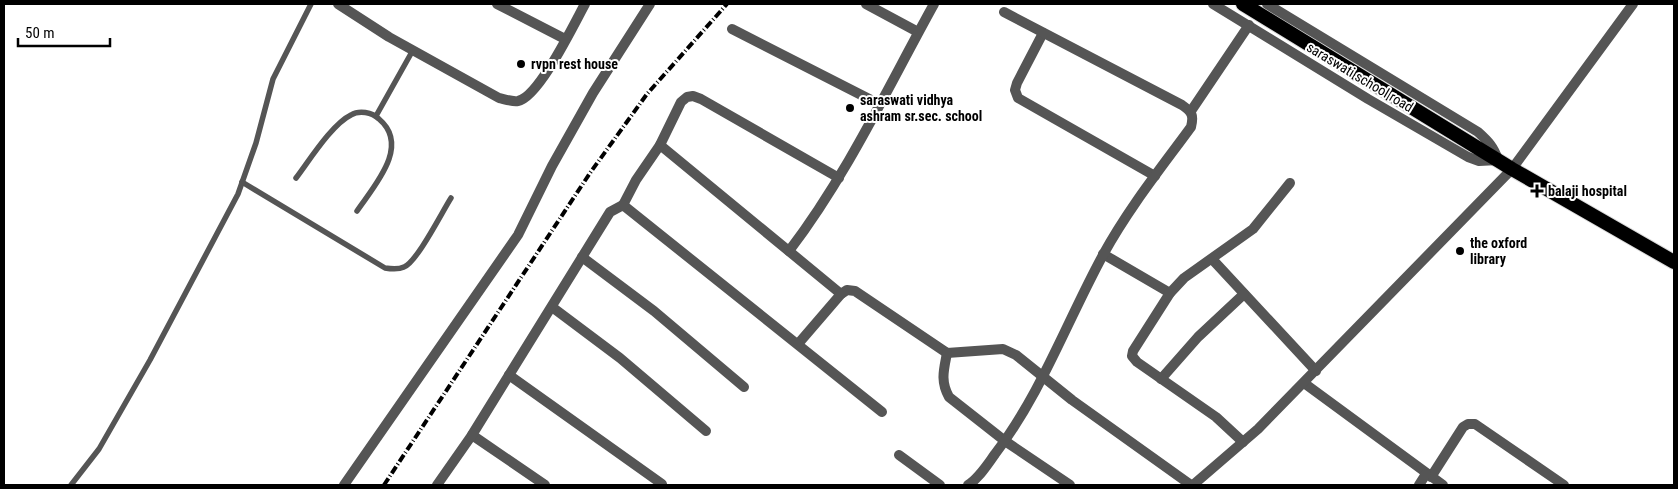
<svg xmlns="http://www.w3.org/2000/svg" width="1678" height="489" font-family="'Roboto Condensed',sans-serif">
  <rect width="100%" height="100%" fill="#fff"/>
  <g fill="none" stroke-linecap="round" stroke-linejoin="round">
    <defs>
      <polyline id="trunk" points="1243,4 1512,169 1674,262"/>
    </defs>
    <use href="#trunk" stroke="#dbdbdb" stroke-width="16"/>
    <g stroke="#555" stroke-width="5.5">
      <polyline points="376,116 413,50"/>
      <path d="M296 178C309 161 332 124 351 115 359 110 372 112 379 119 411 146 374 186 357 211"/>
      <path d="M242 182 385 268C391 269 398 270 404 267 417 262 442 212 451 198"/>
      <polyline points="71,485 99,449 150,360 238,194 256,143 273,79 311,4"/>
    </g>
    <g stroke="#555" stroke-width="10">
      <path d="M338 4 389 37 499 98C504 99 512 102 518 101 539 97 574 24 585 4"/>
      <polyline points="497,4 565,39"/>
      <polyline points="866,4 918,32"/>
      <path d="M1213 4 1368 99 1468 157 1479 161 1498 160C1494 147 1488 141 1478 132L1267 4"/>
      <polyline points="732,29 879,104"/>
      <polyline points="1043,33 1017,83 1015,90 1018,98 1155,176"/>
      <polyline points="1191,111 1249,25"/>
      <polyline points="660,145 841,294"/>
      <polyline points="623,205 636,180 660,145 681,102 687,97 693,96 701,99 839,178"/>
      <path d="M789 251C847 175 888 87 934 4"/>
      <polyline points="1103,254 1170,293"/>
      <polyline points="582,257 654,311 744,387"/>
      <polyline points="1212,259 1316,371"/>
      <polyline points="552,307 620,358 706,431"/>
      <polyline points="798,344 841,294 847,290 855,291 947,353 1003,349 1016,355 1072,400 1191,485"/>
      <path d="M947 353C944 369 940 381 949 397L1005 441 1070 485"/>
      <polyline points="509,375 662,484"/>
      <polyline points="1161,379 1198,337 1244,294"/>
      <polyline points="1304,383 1443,485"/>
      <polyline points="472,435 545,485"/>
      <polyline points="1243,442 1216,417 1137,362 1132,356 1133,351 1170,293 1184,278 1253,229 1290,183"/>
      <polyline points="899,455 940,485"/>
      <polyline points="1431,477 1463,427 1468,424 1475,424 1564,485"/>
      <polyline points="344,485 518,235 552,166 593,93 650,4"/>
      <polyline points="437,485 472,435 610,212 623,205 882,412"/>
      <path d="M968 485C979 478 987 465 995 454 1041 394 1067 321 1103 255 1128 209 1161 168 1191 127 1194 115 1192 112 1182 105L1004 12"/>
      <polyline points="1193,485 1258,429 1512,169 1633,4"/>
      <polyline points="1419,485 1426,474"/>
    </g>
    <use href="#trunk" stroke="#000" stroke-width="14"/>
    <polyline stroke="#000" stroke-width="4" stroke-dasharray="8 2.5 1 2.5" stroke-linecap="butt" points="384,485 590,173 647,94 727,4"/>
  </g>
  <g fill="#000" stroke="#fff" stroke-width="2">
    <circle cx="521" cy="64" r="5"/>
    <circle cx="850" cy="108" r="5"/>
    <path d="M1534.5 183.5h5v5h5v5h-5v5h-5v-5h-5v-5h5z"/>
    <circle cx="1460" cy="251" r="5"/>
  </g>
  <g text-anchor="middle" stroke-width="4" stroke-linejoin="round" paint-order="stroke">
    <g font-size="14" font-weight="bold" fill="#000" stroke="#fff" text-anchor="start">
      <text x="531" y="69">rvpn rest house</text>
      <text x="860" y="105">saraswati vidhya<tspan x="860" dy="16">ashram sr.sec. school</tspan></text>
      <text x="1548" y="196">balaji hospital</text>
      <text x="1470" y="248">the oxford<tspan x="1470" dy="16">library</tspan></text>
    </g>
    <g font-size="14" fill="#000" stroke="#fff">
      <text transform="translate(1360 77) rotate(31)" y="5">saraswati school road</text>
    </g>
  </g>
  <rect width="1678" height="489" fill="none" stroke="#000000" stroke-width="10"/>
  <path d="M18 38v8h92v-8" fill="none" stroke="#000000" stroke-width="2.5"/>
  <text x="25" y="38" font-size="15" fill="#000000" stroke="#ffffff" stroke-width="4" paint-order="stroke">50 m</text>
</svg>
